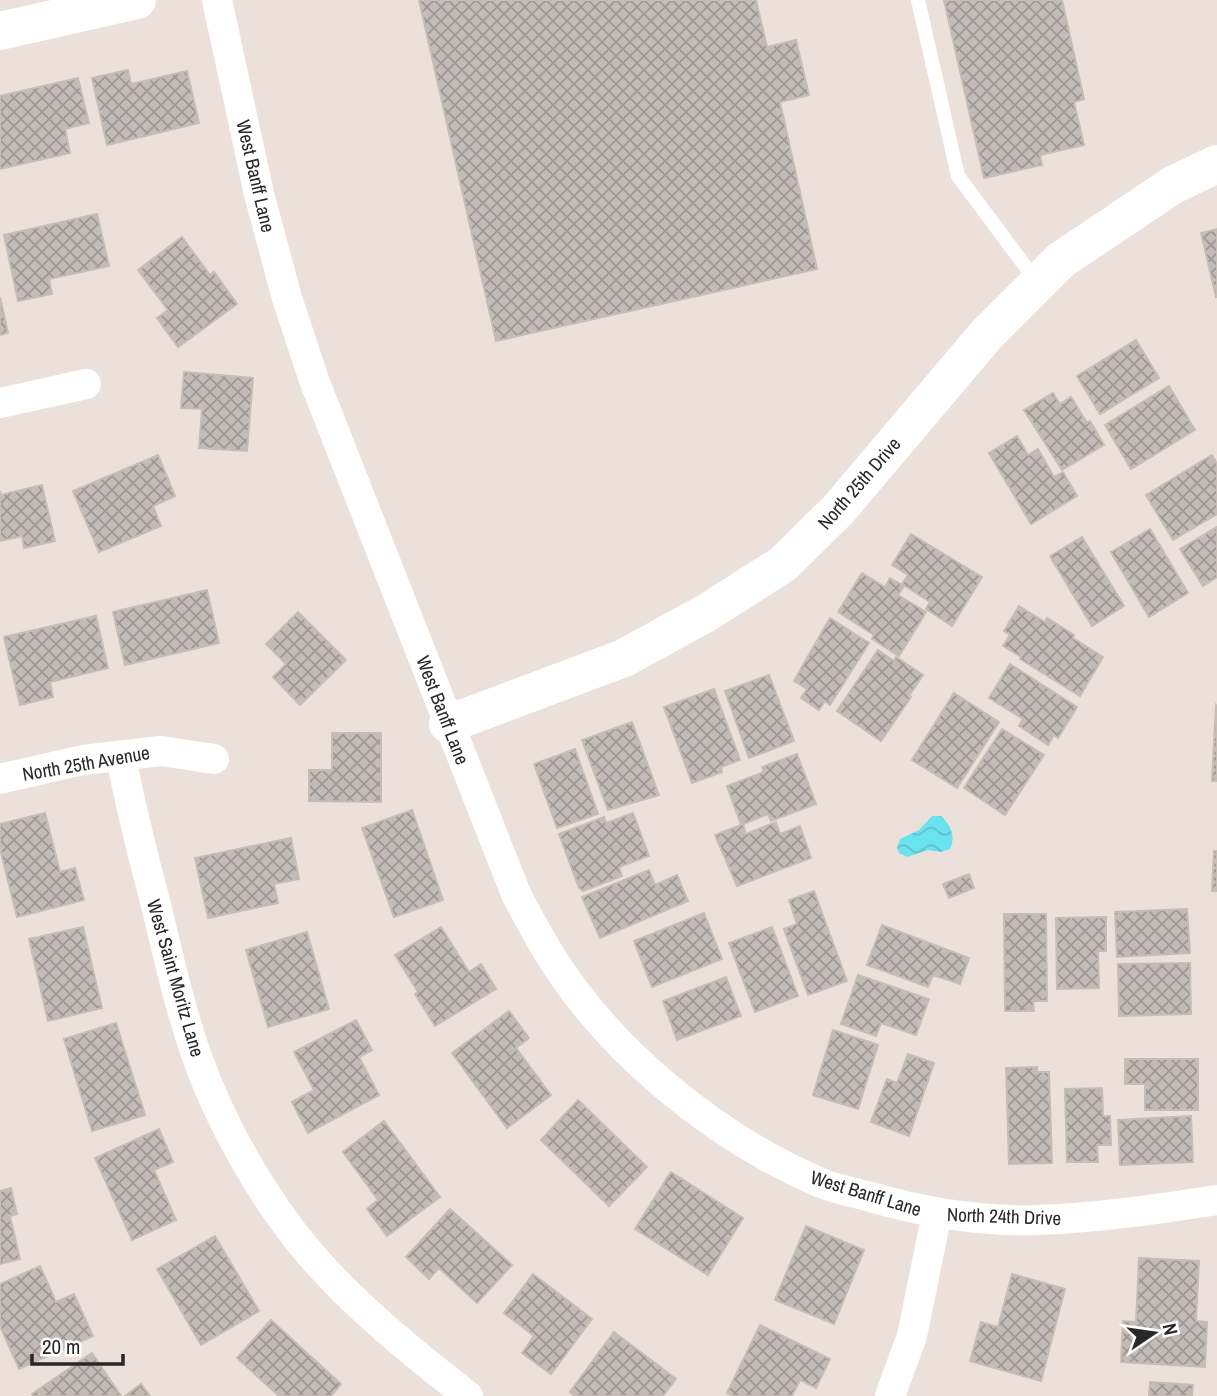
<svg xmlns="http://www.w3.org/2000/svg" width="1217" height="1396" font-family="'Archivo Narrow',sans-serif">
  <defs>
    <pattern id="water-waves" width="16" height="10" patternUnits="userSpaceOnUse" patternTransform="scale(1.75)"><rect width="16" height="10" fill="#6be2ef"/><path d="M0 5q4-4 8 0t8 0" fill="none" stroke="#5dc2cd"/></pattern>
    <pattern id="building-cross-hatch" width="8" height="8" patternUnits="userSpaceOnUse" patternTransform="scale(1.75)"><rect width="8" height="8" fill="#c3bbb7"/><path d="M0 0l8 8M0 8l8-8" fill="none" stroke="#9e9895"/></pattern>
  </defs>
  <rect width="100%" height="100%" fill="#ebe1da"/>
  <path fill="url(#water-waves)" d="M932 816H941C951 825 956 837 950 849L941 852 928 850 907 857 899 853 897 848 900 839 919 830Z"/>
  <g fill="url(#building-cross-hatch)" stroke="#c6bdb4" stroke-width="2">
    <polygon points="419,0 756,0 767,47 796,40 809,95 780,102 817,269 496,341"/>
    <polygon points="944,0 1062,0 1084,99 1074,102 1084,145 1040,155 1042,165 984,178"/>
    <polygon points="128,70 131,84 187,71 199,123 107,145 92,78"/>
    <polygon points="78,78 89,123 65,129 70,153 0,169 0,96"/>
    <polygon points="97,214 109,266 49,279 52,294 18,301 4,235"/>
    <polygon points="1217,229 1217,297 1216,297 1201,233"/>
    <polygon points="182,237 210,275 214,272 237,304 178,347 157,318 168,310 138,270"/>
    <polygon points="0,297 8,333 0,335"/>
    <polygon points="1136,340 1159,378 1100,414 1077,376"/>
    <polygon points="184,372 253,378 247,451 199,448 202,409 181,408"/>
    <polygon points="1169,386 1195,430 1131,469 1105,425"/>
    <polygon points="1053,393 1060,404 1071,397 1087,423 1090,421 1104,445 1062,470 1024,410"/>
    <polygon points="1017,436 1028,455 1038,449 1054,477 1063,472 1077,496 1031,524 989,453"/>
    <polygon points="158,455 175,496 153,506 161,526 99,552 73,491"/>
    <polygon points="1212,455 1217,464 1217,514 1173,540 1146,495"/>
    <polygon points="42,485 55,541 24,548 22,536 0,541 0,491 1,495"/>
    <polygon points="1217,527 1217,577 1203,586 1180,549"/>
    <polygon points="1150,529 1188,593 1149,617 1111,552"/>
    <polygon points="911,534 982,577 952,626 926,609 930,602 902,584 908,575 892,565"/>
    <polygon points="1082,537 1124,606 1092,626 1050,556"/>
    <polygon points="862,573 885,587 890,578 904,586 898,595 926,612 899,656 872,639 874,635 838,612"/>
    <polygon points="207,590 219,643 125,665 113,612"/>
    <polygon points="1019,606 1045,622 1047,618 1074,635 1073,638 1103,657 1080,696 1020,659 1021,657 1003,646 1010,635 1004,631"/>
    <polygon points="298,612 346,660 300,705 273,677 286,664 266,644"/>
    <polygon points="96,616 108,668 50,682 53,697 20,705 4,637"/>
    <polygon points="830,618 869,643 830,705 825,701 819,710 801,698 807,689 794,681"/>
    <polygon points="878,650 894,661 896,657 923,675 909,696 911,697 881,741 837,711"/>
    <polygon points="1010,664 1077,707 1058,738 1054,735 1048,745 1019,726 1023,719 989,698"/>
    <polygon points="769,675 794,741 749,758 725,691"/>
    <polygon points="714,689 740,760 721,767 722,772 692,783 664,707"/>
    <polygon points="954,693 999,722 957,788 912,760"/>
    <polygon points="1216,705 1217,706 1217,781 1212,781"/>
    <polygon points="632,722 659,795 608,810 582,740"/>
    <polygon points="1002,729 1044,755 1005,815 964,788"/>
    <polygon points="332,733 381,733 381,802 309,801 309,770 332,770"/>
    <polygon points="575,749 598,814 557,828 534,764"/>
    <polygon points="797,754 816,804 771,821 768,814 741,825 727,786 764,772 762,767"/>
    <polygon points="412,810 443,900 394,917 362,828"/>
    <polygon points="45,813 60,872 75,868 84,900 17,917 0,849 0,824"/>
    <polygon points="633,813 649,856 619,867 622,876 583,891 579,888 559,834 604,817 606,823"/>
    <polygon points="776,822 780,834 800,826 811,858 737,886 715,835 743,824 746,834"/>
    <polygon points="291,838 299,879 274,884 278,903 208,918 195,858"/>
    <polygon points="1214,851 1217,851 1217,891 1212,891"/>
    <polygon points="649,870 655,885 677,875 688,901 600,938 582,897"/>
    <polygon points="969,874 974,888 949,898 943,884"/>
    <polygon points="814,891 847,981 808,995 784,929 797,924 789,900"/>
    <polygon points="1187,909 1190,953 1117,957 1115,912"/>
    <polygon points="704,913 722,959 652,987 634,941"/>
    <polygon points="1004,914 1046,914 1047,1001 1033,1001 1034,1011 1005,1011"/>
    <polygon points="1106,917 1106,951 1098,951 1099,988 1057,989 1056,918"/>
    <polygon points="882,925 969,958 960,984 933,975 928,987 867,965"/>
    <polygon points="83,927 102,1008 48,1021 29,939"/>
    <polygon points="441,927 469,972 481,964 496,989 435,1026 415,994 418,992 395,955"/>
    <polygon points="772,927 798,996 755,1012 729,943"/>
    <polygon points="307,932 329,1009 268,1027 246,950"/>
    <polygon points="1190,963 1191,1014 1119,1016 1118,964"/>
    <polygon points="858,975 929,999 916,1035 881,1023 876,1036 841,1024"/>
    <polygon points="726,977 741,1016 677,1040 663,1001"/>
    <polygon points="509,1011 529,1038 516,1048 551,1095 507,1128 452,1053"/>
    <polygon points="356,1020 372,1050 359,1057 379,1095 308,1133 292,1102 314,1090 294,1052"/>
    <polygon points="116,1023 145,1115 92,1131 64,1039"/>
    <polygon points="833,1030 878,1045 858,1109 813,1095"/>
    <polygon points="908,1054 934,1063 909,1136 871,1122 887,1079 897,1083"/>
    <polygon points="1125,1059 1198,1059 1198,1110 1145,1110 1145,1084 1125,1084"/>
    <polygon points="1037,1067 1037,1072 1049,1072 1052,1163 1009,1164 1006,1068"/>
    <polygon points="1102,1088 1103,1116 1110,1116 1111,1145 1097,1145 1098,1162 1067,1162 1065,1089"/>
    <polygon points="578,1100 647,1167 609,1206 541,1140"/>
    <polygon points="1191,1116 1193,1162 1120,1165 1118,1120"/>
    <polygon points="384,1121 440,1197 387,1236 367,1209 378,1200 343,1152"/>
    <polygon points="159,1129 173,1162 154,1170 176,1220 132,1240 95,1158"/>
    <polygon points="671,1172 743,1218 708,1275 635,1229"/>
    <polygon points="11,1188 17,1214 10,1216 20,1259 0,1264 0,1191"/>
    <polygon points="450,1209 512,1265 477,1303 439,1268 429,1279 406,1257"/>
    <polygon points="806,1226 864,1250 834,1324 775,1300"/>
    <polygon points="215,1236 259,1311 201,1345 157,1269"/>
    <polygon points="1139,1258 1199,1261 1196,1321 1207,1322 1205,1367 1121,1362 1123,1321 1136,1322"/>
    <polygon points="40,1266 56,1302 74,1294 93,1336 19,1369 0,1326 0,1284"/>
    <polygon points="533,1274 592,1319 551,1374 522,1353 534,1336 504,1313"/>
    <polygon points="1012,1274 1065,1289 1041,1381 970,1361 981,1322 998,1327"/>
    <polygon points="271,1320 341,1384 331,1396 279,1396 237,1358"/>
    <polygon points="760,1325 830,1359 816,1388 800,1380 792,1396 733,1396 727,1393"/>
    <polygon points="614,1332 676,1379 663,1396 574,1396 570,1392"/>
    <polygon points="92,1353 121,1396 33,1396 32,1394"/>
    <polygon points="1150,1382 1193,1385 1192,1396 1149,1396"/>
    <polygon points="141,1384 150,1396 125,1396"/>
  </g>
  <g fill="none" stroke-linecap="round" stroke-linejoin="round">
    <polyline stroke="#fff" stroke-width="14" points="918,0 958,176 1037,282"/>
    <g stroke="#fff" stroke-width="30">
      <path d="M217 0 259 194 287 298 314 380 516 894C526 913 536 932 547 950 607 1050 714 1137 821 1183 835 1189 852 1192 867 1196 922 1212 980 1222 1038 1220 1098 1218 1158 1209 1217 1200"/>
      <polyline points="0,403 86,384"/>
      <path d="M121 756C130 806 143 856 156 905 168 955 179 1005 196 1054 220 1123 263 1199 311 1255 357 1308 413 1353 468 1396"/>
      <polyline points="0,779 83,760 161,751 214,759"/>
      <polyline points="890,1396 912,1336 937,1213"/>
    </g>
    <g stroke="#fff" stroke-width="38">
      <polyline points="0,31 137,0"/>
      <polyline points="448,724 624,658 708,612 783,564 838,510 986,335 1061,260 1173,185 1217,164"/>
    </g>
  </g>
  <g text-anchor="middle" stroke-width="7" stroke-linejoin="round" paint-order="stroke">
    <g font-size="19" fill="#282828" stroke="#fff">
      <text transform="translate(256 176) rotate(77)" y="7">West Banff Lane</text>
      <text transform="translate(859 483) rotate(-49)" y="7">North 25th Drive</text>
      <text transform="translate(443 710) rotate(69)" y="7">West Banff Lane</text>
      <text transform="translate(86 763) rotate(-10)" y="7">North 25th Avenue</text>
      <text transform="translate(176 978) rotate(74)" y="7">West Saint Moritz Lane</text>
      <text transform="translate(866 1193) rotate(17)" y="7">West Banff Lane</text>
      <text transform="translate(1004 1216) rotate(2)" y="7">North 24th Drive</text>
    </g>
  </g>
  <g transform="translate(1154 1333) rotate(77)" stroke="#ffffff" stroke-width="5" paint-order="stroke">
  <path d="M0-5L12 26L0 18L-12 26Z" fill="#282828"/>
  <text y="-10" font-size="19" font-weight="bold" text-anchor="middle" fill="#282828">N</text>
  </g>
  <path d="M32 1354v10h91v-10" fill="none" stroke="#282828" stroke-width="3.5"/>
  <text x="42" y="1354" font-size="21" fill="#282828" stroke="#ffffff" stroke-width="5" paint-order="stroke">20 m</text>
</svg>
